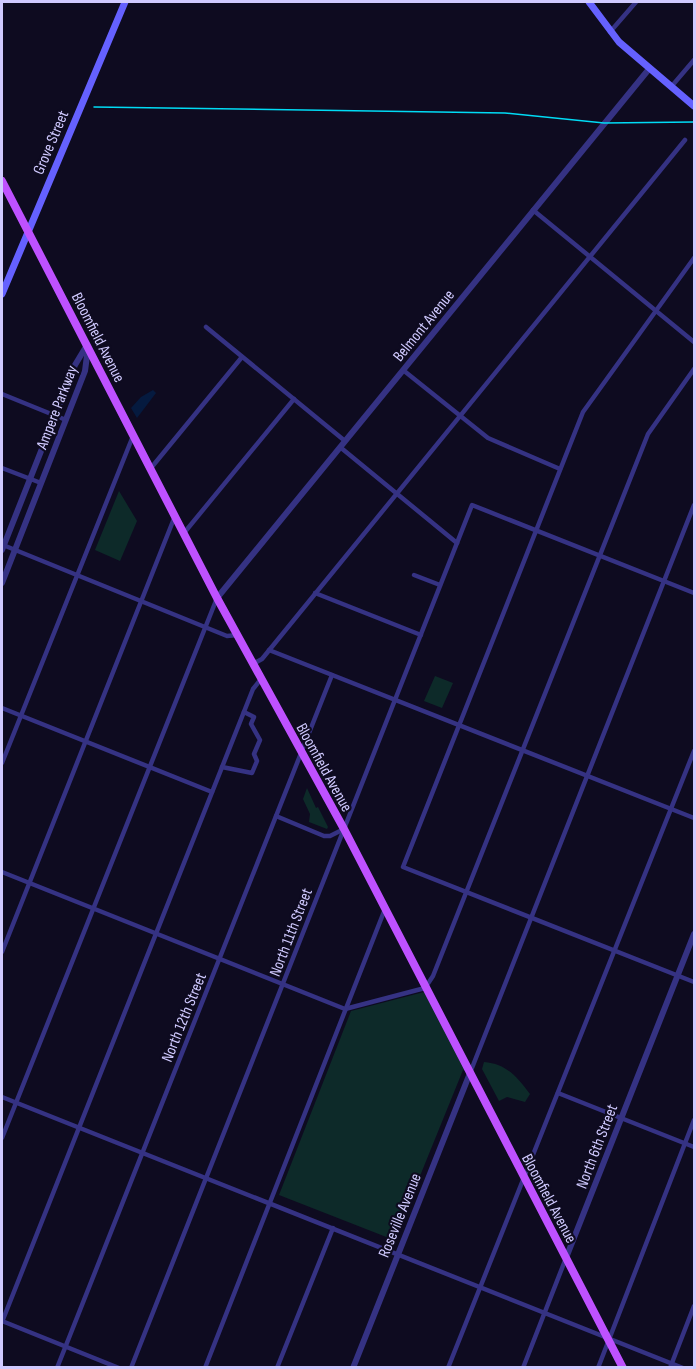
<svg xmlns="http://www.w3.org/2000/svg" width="696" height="1369" font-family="'Sofia Sans Condensed',sans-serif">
  <rect width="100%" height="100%" fill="#0e0b20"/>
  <g fill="#0d2a29">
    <polygon points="119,491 137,521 120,561 95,550"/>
    <polygon points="435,676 453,683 442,708 424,701"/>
    <polygon points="307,788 316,808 318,807 328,827 327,829 309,822 310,814 303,799"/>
    <polygon points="424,992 469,1072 463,1070 394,1240 279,1195 351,1011"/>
    <path d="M484 1062C507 1064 517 1077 530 1094L525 1102 507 1097 499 1101 482 1069Z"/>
  </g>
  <polygon fill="#051a3f" points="153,390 156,393 137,418 131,408 141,397"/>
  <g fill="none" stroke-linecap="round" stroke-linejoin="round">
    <g stroke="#353283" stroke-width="4.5">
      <polyline points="610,32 636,2"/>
      <polyline points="671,87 694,60"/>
      <polyline points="533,210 694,342"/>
      <polyline points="694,258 583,412 403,867 694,982"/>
      <polyline points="206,327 345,441"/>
      <polyline points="403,370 488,438 560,469"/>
      <polyline points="2,394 66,420"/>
      <polyline points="340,447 457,543"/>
      <polyline points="2,468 41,483"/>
      <polyline points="151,468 242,357"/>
      <polyline points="184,533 294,399"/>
      <polyline points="3,545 227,636 238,635"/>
      <polyline points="414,575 440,585"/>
      <polyline points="315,593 421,635"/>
      <polyline points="269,650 694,818"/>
      <polyline points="253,664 262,659 685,140"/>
      <polyline points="2,708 212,792"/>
      <polyline points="2,763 133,436"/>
      <polyline points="222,767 252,773 257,761 254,754 260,740 251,724 254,717 244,712"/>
      <polyline points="276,816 324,836 330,836 344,829"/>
      <polyline points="2,872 345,1009 425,988 433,976 648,434 694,369"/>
      <polyline points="2,952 175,516"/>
      <polyline points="470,1073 694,505"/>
      <polyline points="558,1093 694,1147"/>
      <polyline points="2,1097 683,1368"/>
      <polyline points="2,1138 217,598"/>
      <polyline points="2,1321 119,1368"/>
      <polyline points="2,1322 253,689 261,679"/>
      <polyline points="57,1368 332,675"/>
      <polyline points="131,1368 472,505 694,593"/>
      <polyline points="205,1368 385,909"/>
      <polyline points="277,1368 333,1228"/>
      <polyline points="448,1368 694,751"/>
      <polyline points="523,1368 566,1258"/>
      <polyline points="598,1368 694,1120"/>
      <polyline points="670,1368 694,1306"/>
    </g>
    <g stroke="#353283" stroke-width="6">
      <polyline points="2,550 75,365 87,345"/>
      <polyline points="2,583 85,371 88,348"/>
      <polyline points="217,598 649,69"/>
      <polyline points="566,1258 694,934"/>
      <polyline points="353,1368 470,1073"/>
    </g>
    <g stroke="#6561ff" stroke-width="7">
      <polyline points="589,2 619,42 694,106"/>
      <polyline points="2,294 125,2"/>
    </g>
    <polyline stroke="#be51ff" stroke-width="8" points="2,181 217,598 344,829 623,1368"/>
    <polyline stroke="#00dcf5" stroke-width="1.5" points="94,107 505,113 604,123 694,122"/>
  </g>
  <g text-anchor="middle" stroke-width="4.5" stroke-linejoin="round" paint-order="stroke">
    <g font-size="16" fill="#d0caff" stroke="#0e0b20">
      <text transform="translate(50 142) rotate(-67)" y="6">Grove Street</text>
      <text transform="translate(423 325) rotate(-51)" y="6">Belmont Avenue</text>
      <text transform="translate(99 337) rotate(63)" y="6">Bloomfield Avenue</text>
      <text transform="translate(56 407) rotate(-69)" y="6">Ampere Parkway</text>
      <text transform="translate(325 767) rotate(61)" y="6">Bloomfield Avenue</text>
      <text transform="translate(290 932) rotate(-69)" y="6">North 11th Street</text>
      <text transform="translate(183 1017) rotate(-68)" y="6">North 12th Street</text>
      <text transform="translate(596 1146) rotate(-69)" y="6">North 6th Street</text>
      <text transform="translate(550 1198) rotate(62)" y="6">Bloomfield Avenue</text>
      <text transform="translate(399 1215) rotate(-68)" y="6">Roseville Avenue</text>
    </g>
  </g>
  <rect width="696" height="1369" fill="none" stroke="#d0caff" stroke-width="6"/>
</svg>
